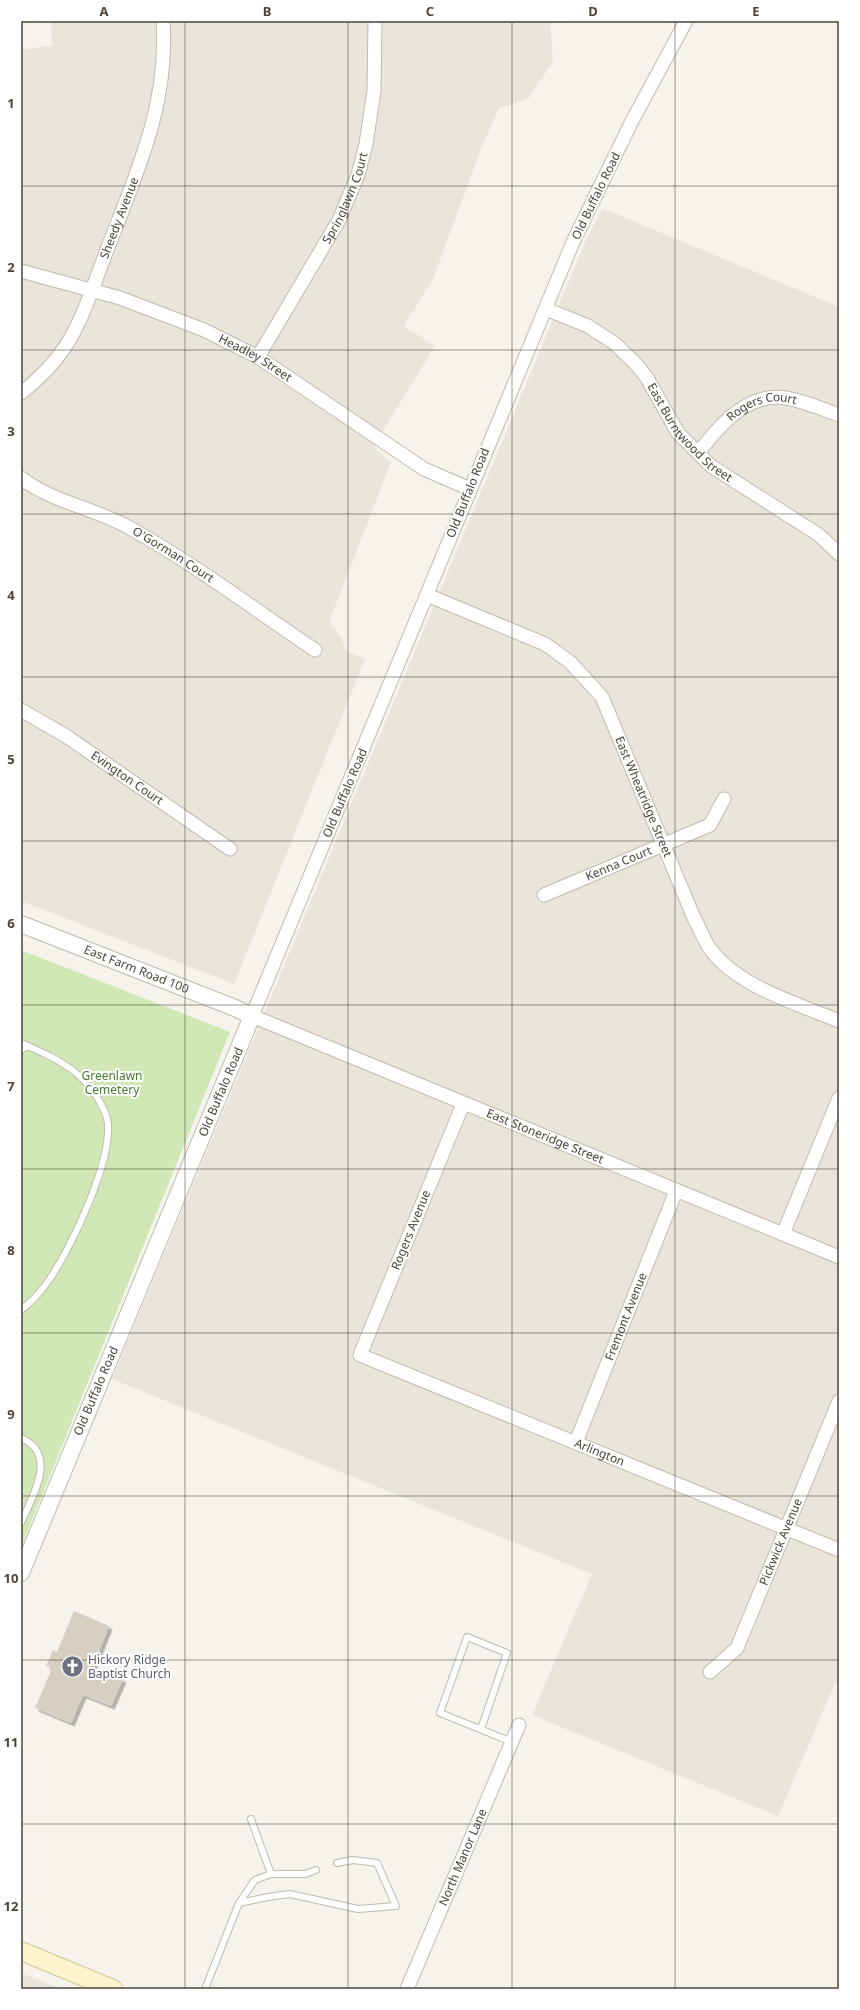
<svg xmlns="http://www.w3.org/2000/svg" width="860" height="2010" font-family="'Noto Sans',sans-serif">
  <defs>
    <filter id="shadow"><feDropShadow dx="3.5" dy="3.5" stdDeviation="0" flood-color="#0004"/></filter>
  </defs>
  <rect width="100%" height="100%" fill="#f5f3ec"/>
  <g fill="#e9e5da">
    <polygon points="51,21 550,21 553,62 528,99 499,108 482,146 433,279 404,326 435,346 373,447 391,462 329,622 342,639 346,651 365,659 234,984 21,901 21,50 52,45"/>
    <polygon points="602,208 839,307 839,1684 835,1683 778,1816 532,1715 592,1574 112,1379 586,240"/>
    <polygon points="21,1973 61,1989 21,1989"/>
  </g>
  <polygon fill="#cfe8b6" points="21,950 230,1032 21,1547"/>
  <polygon fill="#d7cfc1" filter="url(#shadow)" points="74,1611 109,1626 93,1667 123,1679 111,1706 83,1695 71,1723 35,1708 52,1668 46,1666 53,1650 57,1652"/>
  <g fill="none" stroke-linecap="round" stroke-linejoin="round">
    <defs>
      <g id="service">
        <path d="M21 1043C60 1060 89 1073 106 1115 119 1150 68 1256 46 1284 39 1294 30 1303 21 1310"/>
        <polyline points="21,1050 28,1046"/>
        <path d="M21 1438C59 1454 32 1497 21 1523"/>
        <polyline points="481,1729 507,1653 467,1637 440,1713 512,1742"/>
        <polyline points="251,1819 271,1874"/>
        <polyline points="239,1903 255,1880 271,1874 305,1874 316,1870"/>
        <polyline points="205,1989 239,1903 268,1897 290,1894 358,1909 396,1906 377,1863 353,1860 337,1863"/>
      </g>
      <g id="minor">
        <path id="s1" d="M686 21 632 121 573 242 252 1016 839 1257"/>
        <path id="s2" d="M21 271 120 298 204 330 258 357 424 469 470 489"/>
        <path id="s3" d="M546 309 588 326 614 343 637 365 647 378 678 433 711 466 819 535 839 554"/>
        <path id="s4" d="M258 357 339 220 358 175 366 144 374 91 375 21"/>
        <path id="s5" d="M21 393C38 380 53 365 65 347 84 318 94 283 107 250 136 174 169 105 163 21"/>
        <path id="s6" d="M698 453C719 426 747 392 786 398 804 401 822 409 839 415"/>
        <path id="s7" d="M21 478C52 502 94 508 128 527 193 563 254 609 315 650"/>
        <path id="s8" d="M427 595 545 644 570 662 602 697 694 918C699 927 703 937 708 946 735 986 796 1003 839 1021"/>
        <path id="s9" d="M21 710 66 736 230 849"/>
        <path id="s10" d="M544 895 710 825 724 799"/>
        <path id="s11" d="M463 1104 360 1355 839 1550"/>
        <polyline points="783,1234 839,1098"/>
        <path id="s12" d="M576 1442 676 1191"/>
        <path id="s13" d="M710 1672 737 1648 839 1401"/>
        <path id="s14" d="M407 1989 519 1725"/>
      </g>
      <g id="tertiary">
        <path id="s15" d="M21 924 235 1008 252 1016 21 1573"/>
      </g>
      <polyline id="secondary" points="21,1951 113,1989"/>
    </defs>
    <use href="#service" stroke="#c1bbae" stroke-width="8"/>
    <use href="#minor" stroke="#c1bbae" stroke-width="15"/>
    <use href="#tertiary" stroke="#c1bbae" stroke-width="18"/>
    <use href="#secondary" stroke="#d4c89c" stroke-width="20"/>
    <use href="#service" stroke="#fff" stroke-width="6"/>
    <use href="#minor" stroke="#fff" stroke-width="13"/>
    <use href="#tertiary" stroke="#fff" stroke-width="16"/>
    <use href="#secondary" stroke="#fdf4ce" stroke-width="18"/>
  </g>
  <path fill="none" stroke="#4a4439" stroke-width="1" stroke-opacity="0.55" d="M185 21V1989M348 21V1989M512 21V1989M675 21V1989M21 186H839M21 350H839M21 514H839M21 677H839M21 841H839M21 1005H839M21 1169H839M21 1333H839M21 1496H839M21 1660H839M21 1824H839"/>
  <defs>
    <symbol id="church-disc" viewBox="-11 -11 22 22"><circle r="9.5" fill="#6b7280" stroke="#fff"/><path d="M-1.2-6h2.4v3.5h3.3v2.4h-3.3V6h-2.4V-.1h-3.3v-2.4h3.3Z" fill="#fff"/></symbol>
  </defs>
  <g fill-rule="evenodd">
    <use href="#church-disc" x="60" y="1654" width="25" height="25"/>
  </g>
  <g text-anchor="middle" stroke-width="4" stroke-linejoin="round" paint-order="stroke">
    <g font-size="12" fill="#4a4439" stroke="#fff">
      <text transform="translate(596 196) rotate(-64)" y="4">Old Buffalo Road</text>
      <text dy="4" stroke="none"><textPath href="#s4" startOffset="182">Springlawn Court</textPath></text>
      <text dy="4" stroke="none"><textPath href="#s5" startOffset="204">Sheedy Avenue</textPath></text>
      <text dy="4" stroke="none"><textPath href="#s2" startOffset="251">Headley Street</textPath></text>
      <text dy="4" stroke="none"><textPath href="#s6" startOffset="83">Rogers Court</textPath></text>
      <text dy="4" stroke="none"><textPath href="#s3" startOffset="195">East Burntwood Street</textPath></text>
      <text transform="translate(468 493) rotate(-68)" y="4">Old Buffalo Road</text>
      <text dy="4" stroke="none"><textPath href="#s7" startOffset="171">O'Gorman Court</textPath></text>
      <text dy="4" stroke="none"><textPath href="#s9" startOffset="126">Evington Court</textPath></text>
      <text transform="translate(345 793) rotate(-67)" y="4">Old Buffalo Road</text>
      <text dy="4" stroke="none"><textPath href="#s8" startOffset="314">East Wheatridge Street</textPath></text>
      <text dy="4" stroke="none"><textPath href="#s10" startOffset="81">Kenna Court</textPath></text>
      <text dy="4" stroke="none"><textPath href="#s15" startOffset="124">East Farm Road 100</textPath></text>
      <text transform="translate(221 1092) rotate(-67)" y="4">Old Buffalo Road</text>
      <text dy="4" stroke="none"><textPath href="#s1" startOffset="1403">East Stoneridge Street</textPath></text>
      <text transform="translate(411 1230) rotate(-68)" y="4">Rogers Avenue</text>
      <text dy="4" stroke="none"><textPath href="#s12" startOffset="135">Fremont Avenue</textPath></text>
      <text transform="translate(96 1391) rotate(-67)" y="4">Old Buffalo Road</text>
      <text dy="4" stroke="none"><textPath href="#s11" startOffset="530">Arlington</textPath></text>
      <text dy="4" stroke="none"><textPath href="#s13" startOffset="151">Pickwick Avenue</textPath></text>
      <text dy="4" stroke="none"><textPath href="#s14" startOffset="143">North Manor Lane</textPath></text>
    </g>
    <g font-size="12" fill="#477b2d" stroke="#fff">
      <text x="112" y="1080">Greenlawn<tspan x="112" dy="14">Cemetery</tspan></text>
    </g>
    <g font-size="12" fill="#5b616d" stroke="#fff" text-anchor="start">
      <text x="88" y="1664">Hickory Ridge<tspan x="88" dy="14">Baptist Church</tspan></text>
    </g>
  </g>
  <rect width="860" height="2010" fill="none" stroke="#ffffff" stroke-width="44"/>
  <rect x="22" y="22" width="816" height="1966" fill="none" stroke="#4a4439" stroke-width="1.5"/>
  <g font-size="13" text-anchor="middle" font-weight="bold" fill="#4a4439">
    <text x="104" y="16">A</text>
    <text x="267" y="16">B</text>
    <text x="430" y="16">C</text>
    <text x="593" y="16">D</text>
    <text x="756" y="16">E</text>
    <text x="11" y="108">1</text>
    <text x="11" y="272">2</text>
    <text x="11" y="436">3</text>
    <text x="11" y="600">4</text>
    <text x="11" y="764">5</text>
    <text x="11" y="928">6</text>
    <text x="11" y="1091">7</text>
    <text x="11" y="1255">8</text>
    <text x="11" y="1419">9</text>
    <text x="11" y="1583">10</text>
    <text x="11" y="1747">11</text>
    <text x="11" y="1911">12</text>
  </g>
</svg>
